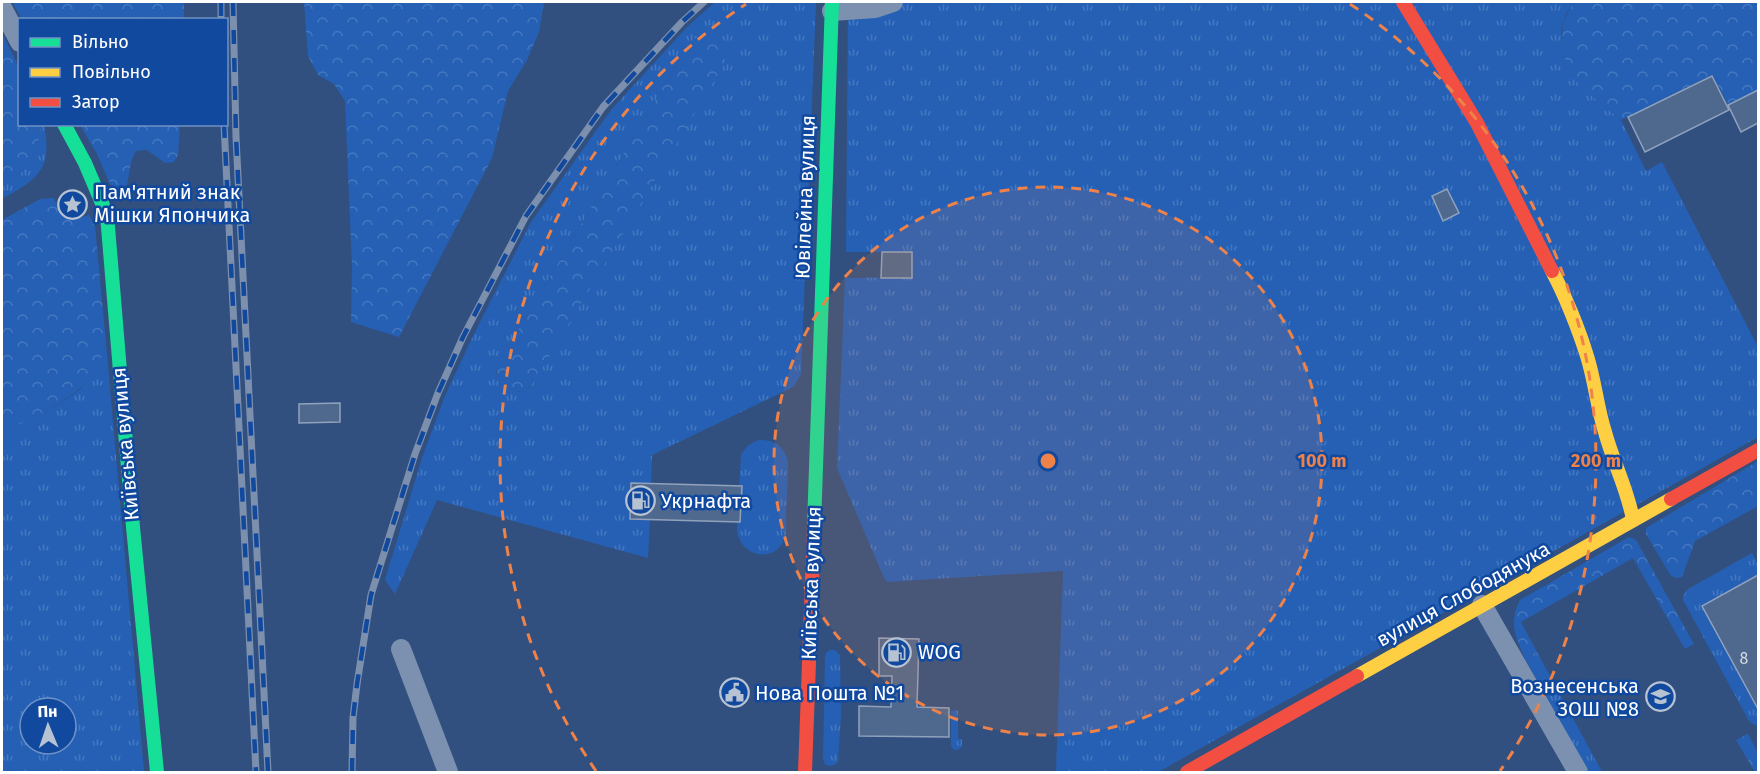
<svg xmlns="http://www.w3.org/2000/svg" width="1760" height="774" font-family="'Fira Sans',sans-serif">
  <defs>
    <pattern id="grass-tufts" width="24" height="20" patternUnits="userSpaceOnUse" patternTransform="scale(1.5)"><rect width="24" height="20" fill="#2560b5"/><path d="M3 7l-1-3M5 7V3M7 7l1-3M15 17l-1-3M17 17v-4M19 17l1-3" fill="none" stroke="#4678c0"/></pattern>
    <pattern id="forest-crowns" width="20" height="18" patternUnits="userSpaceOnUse" patternTransform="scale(1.5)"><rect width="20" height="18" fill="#2560b5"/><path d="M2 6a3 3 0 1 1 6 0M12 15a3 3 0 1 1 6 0" fill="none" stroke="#4678c0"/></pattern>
  </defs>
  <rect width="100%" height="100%" fill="#31507f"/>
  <g fill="url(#grass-tufts)" fill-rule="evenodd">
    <path d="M715 2H816L801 374 794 386 789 389 652 455 651 483H631L630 518 650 519 648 558 437 500 395 594 385 580 422 458 445 396 472 338 531 222 611 110 688 26ZM701 36 725 53 723 66 530 387 518 392 501 385 496 373 500 360 689 44 694 39Z"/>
    <polygon points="848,2 1574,2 1566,14 1561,31 1565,60 1592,96 1621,120 1646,171 1662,162 1758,347 1758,437 1158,772 1056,772 1063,571 887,582 884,578 837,468 845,278 912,277 912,252 846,252"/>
    <path d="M41 125H44C53 169 38 179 2 199V186L24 170 37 150Z"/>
    <path d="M106 343 144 772H2V437L18 425 49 410 78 391 97 371ZM30 708H66V744H30Z"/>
    <path d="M759 440C775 440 785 447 788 462 788 479 787 497 786 514 786 521 787 530 785 537 777 564 740 558 737 530L741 455C746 447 750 443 759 440Z"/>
    <polygon points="1752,553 1758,564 1758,575 1702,606 1758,709 1758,726 1751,723 1748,719 1683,600 1683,596 1688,589"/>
    <polygon points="830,650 835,650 840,655 841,715 838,762 834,765 830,766 825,764 823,760 825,658 826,653"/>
    <polygon points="1537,652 1602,772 1589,772 1525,659"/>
    <polygon points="958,710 958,739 962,739 962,746 960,749 956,750 953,749 951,745 951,711"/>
  </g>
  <g fill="url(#forest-crowns)">
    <polygon points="12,2 184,2 184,19 22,19"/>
    <polygon points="304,2 544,2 539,32 527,60 508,91 492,158 399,337 351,322 352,265 345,101 334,84 318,75 308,56"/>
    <path d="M1574 2H1758V90L1728 104 1712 75 1621 120C1604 105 1582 91 1570 72 1565 64 1564 54 1563 45 1561 26 1564 18 1574 2Z"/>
    <polygon points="2,33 19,68 20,124 41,125 37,150 24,170 2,186"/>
    <path d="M701 36C719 35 729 49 723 66L534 382C516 404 488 385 500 360L689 44 694 39Z"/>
    <path d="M80 125H180L178 155 174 162 165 163 147 150 136 151C129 163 130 172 127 185L117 189 110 184 97 154Z"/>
    <path d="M54 198C59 216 73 221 89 215L95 226 106 343 97 372 77 391 49 410 18 425 2 437V220L40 199Z"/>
    <polygon points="1758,461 1758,506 1695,541 1682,577 1677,578 1671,576 1646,534 1646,528"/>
    <path d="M1629 537 1636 540 1694 644 1685 649 1633 558 1521 622 1537 652 1525 659C1516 636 1508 624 1520 600Z"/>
    <polygon points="1748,734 1758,753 1758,772 1755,772 1736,740"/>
  </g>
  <g fill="#4f688d" stroke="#91a2bd" stroke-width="1.5">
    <polygon points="1712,76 1729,110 1645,152 1628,117"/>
    <polygon points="1758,90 1758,123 1741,132 1728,105"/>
    <polygon points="1447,189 1459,213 1443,221 1432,196"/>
    <polygon points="882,252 912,252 912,278 881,278"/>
    <polygon points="340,403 340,422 299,423 299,404"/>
    <polygon points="631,483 742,486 740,522 630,519"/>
    <polygon points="1758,575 1758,709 1702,606"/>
    <polygon points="879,638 919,639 917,707 949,708 949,737 859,736 859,706 891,707 892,676 879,676"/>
  </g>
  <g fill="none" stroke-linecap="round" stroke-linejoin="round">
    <g stroke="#7c91af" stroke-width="20">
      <polyline points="2,8 20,42"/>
      <polyline points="832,11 875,8 893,2"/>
      <polyline points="1482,605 1578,772"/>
      <polyline points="401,649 448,772"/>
    </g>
    <g stroke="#16e098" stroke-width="14">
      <polyline points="64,124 85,163 107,215 133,527 157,772"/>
      <polyline points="814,526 832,2"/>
    </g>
    <g stroke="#ffcf43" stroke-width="14">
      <path d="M1552 271C1565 295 1579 330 1587 356 1595 381 1597 407 1605 432 1613 462 1628 490 1633 520"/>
      <polyline points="1357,676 1671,499"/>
    </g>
    <g stroke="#f24e42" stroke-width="14">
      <polyline points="1403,2 1477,123 1552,271"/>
      <polyline points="1671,499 1758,450"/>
      <polyline points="805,772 814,526"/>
      <polyline points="1187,772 1357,676"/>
    </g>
    <defs>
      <g id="rail">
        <polyline points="221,2 221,20"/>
        <polyline points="233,2 236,137 268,772"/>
        <polyline points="224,124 256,772"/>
        <polyline points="352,772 353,718 357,684 371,595 415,454 438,393 463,337 526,216 603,107 682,22 704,2"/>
      </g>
    </defs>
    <use href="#rail" stroke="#7c90ae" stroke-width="7"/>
    <use href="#rail" stroke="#11499f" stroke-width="4.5" stroke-dasharray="14" stroke-linecap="butt"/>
  </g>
  <circle cx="1048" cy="461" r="274" fill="#ee8249" fill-opacity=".12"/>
  <g fill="none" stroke="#ee8249" stroke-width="3" stroke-dasharray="10 8">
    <circle cx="1048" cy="461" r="274"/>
    <path d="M596 771A548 548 0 0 1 746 4M1350 4A548 548 0 0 1 1500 771"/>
  </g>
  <defs>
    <symbol id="sight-ring" viewBox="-11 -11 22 22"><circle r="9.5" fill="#11499f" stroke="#b7c2d2" stroke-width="1.5"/><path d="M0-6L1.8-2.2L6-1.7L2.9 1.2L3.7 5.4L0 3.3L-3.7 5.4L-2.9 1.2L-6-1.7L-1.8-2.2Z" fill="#b7c2d2"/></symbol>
    <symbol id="fuel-ring" viewBox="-11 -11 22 22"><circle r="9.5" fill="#11499f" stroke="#b7c2d2" stroke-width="1.5"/><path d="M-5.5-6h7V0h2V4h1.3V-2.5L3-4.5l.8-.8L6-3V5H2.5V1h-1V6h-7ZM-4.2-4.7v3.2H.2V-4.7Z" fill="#b7c2d2"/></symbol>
    <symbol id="civic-ring" viewBox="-11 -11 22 22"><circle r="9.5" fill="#11499f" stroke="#b7c2d2" stroke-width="1.5"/><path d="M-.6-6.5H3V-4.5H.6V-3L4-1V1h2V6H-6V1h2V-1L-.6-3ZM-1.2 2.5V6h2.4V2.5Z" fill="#b7c2d2"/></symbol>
    <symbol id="school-ring" viewBox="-11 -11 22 22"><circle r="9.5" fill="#11499f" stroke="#b7c2d2" stroke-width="1.5"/><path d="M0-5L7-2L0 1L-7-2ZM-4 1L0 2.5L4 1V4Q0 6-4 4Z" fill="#b7c2d2"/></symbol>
  </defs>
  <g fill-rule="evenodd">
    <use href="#sight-ring" x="56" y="188" width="33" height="33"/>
    <use href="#fuel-ring" x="624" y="484" width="33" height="33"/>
    <use href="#fuel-ring" x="880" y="636" width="33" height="33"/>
    <use href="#civic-ring" x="718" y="676" width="33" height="33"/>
    <use href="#school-ring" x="1644" y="680" width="33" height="33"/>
  </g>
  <g text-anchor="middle" stroke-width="5" stroke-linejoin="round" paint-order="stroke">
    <g font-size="16" fill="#d3d9e2">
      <text x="1744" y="664">8</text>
    </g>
    <g font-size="20" fill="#fff" stroke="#11499f" text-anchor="start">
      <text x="94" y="199">Пам'ятний знак<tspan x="94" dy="23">Мішки Япончика</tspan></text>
      <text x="661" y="508">Укрнафта</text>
      <text x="918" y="659">WOG</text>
      <text x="1639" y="693" text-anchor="end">Вознесенська<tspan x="1639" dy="23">ЗОШ №8</tspan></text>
      <text x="755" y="700">Нова Пошта №1</text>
    </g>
    <g font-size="20" fill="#fff" stroke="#11499f">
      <text transform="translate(805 197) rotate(-88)" y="7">Ювілейна вулиця</text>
      <text transform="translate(125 444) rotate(-95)" y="7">Київська вулиця</text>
      <text transform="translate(811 583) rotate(-88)" y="7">Київська вулиця</text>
      <text transform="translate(1463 594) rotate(-29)" y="7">вулиця Слободянука</text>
    </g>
  </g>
  <circle cx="1048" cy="461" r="9" fill="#ee8249" stroke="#11499f" stroke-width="3"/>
  <g font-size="18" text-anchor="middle" font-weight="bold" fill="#ee8249" stroke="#11499f" stroke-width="5" stroke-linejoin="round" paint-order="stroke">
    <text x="1322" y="467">100 m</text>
    <text x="1596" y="467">200 m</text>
  </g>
  <rect width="1760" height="774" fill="none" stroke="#ffffff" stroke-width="6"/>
  <rect x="18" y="18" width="210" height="108" fill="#11499f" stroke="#7092c5" stroke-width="1.5"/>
  <rect x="30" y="38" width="30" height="9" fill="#16e098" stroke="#7092c5" stroke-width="1.5"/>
  <text x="72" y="48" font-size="18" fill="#ffffff">Вільно</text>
  <rect x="30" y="68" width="30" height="9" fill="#ffcf43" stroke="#7092c5" stroke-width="1.5"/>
  <text x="72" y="78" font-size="18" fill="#ffffff">Повільно</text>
  <rect x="30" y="98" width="30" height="9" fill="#f24e42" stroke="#7092c5" stroke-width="1.5"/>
  <text x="72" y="108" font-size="18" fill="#ffffff">Затор</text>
  <g transform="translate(48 726) rotate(358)"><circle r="28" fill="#11499f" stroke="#7092c5" stroke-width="1.5"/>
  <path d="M0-4.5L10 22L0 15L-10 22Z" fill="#b7c2d2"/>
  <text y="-9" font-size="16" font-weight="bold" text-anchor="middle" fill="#ffffff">Пн</text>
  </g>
</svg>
